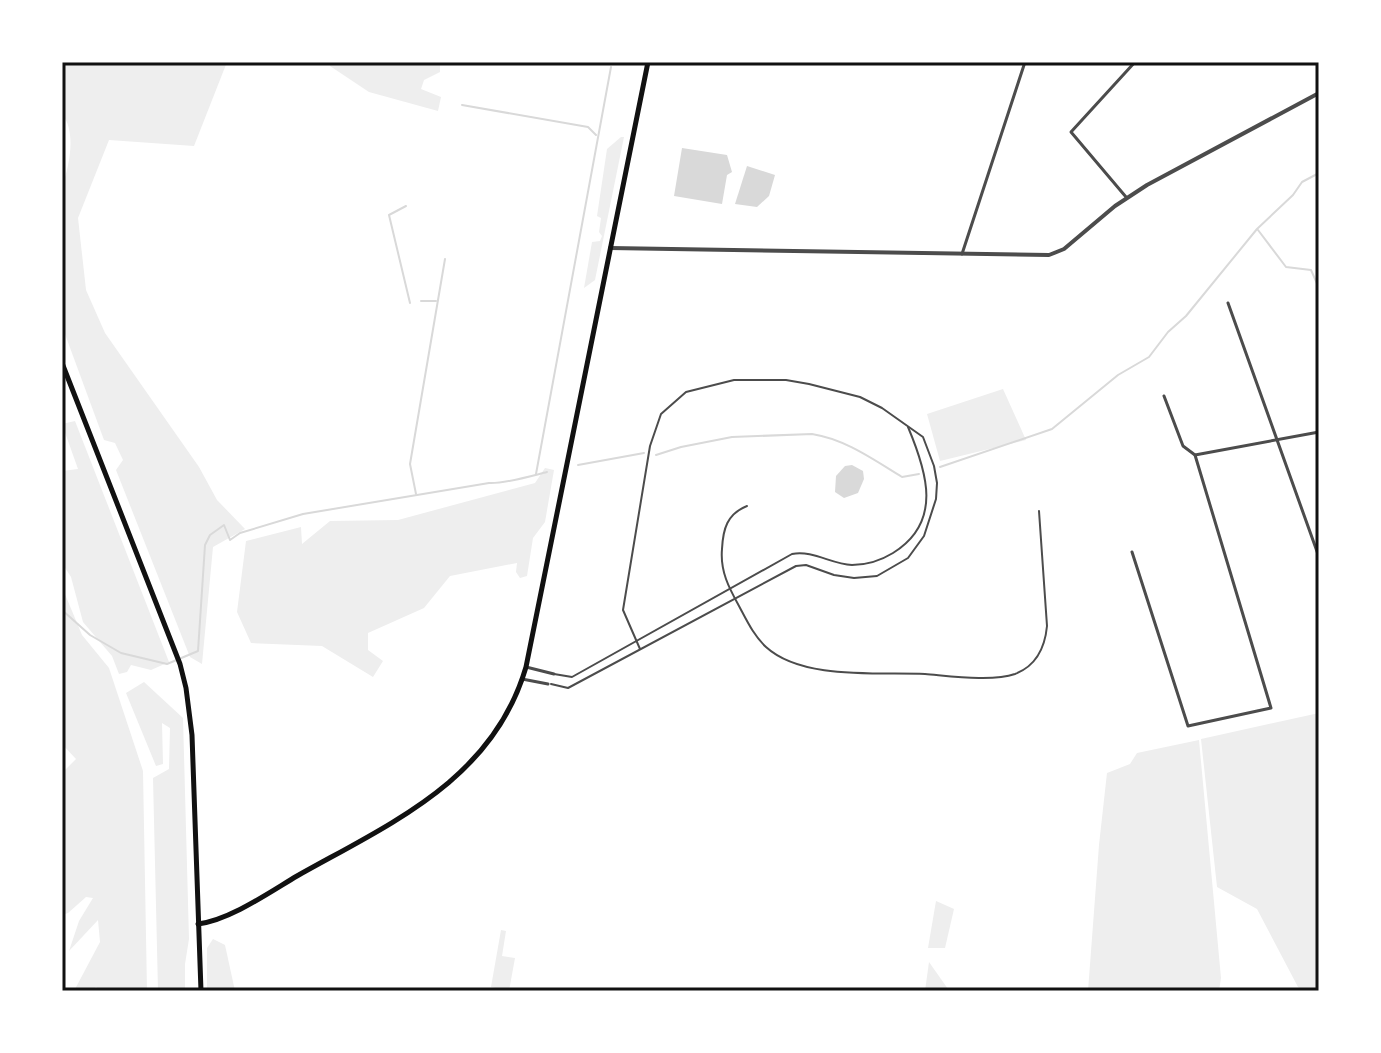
<svg xmlns="http://www.w3.org/2000/svg" width="1381" height="1053" font-family="Helvetica,sans-serif">
  <rect width="100%" height="100%" fill="#fff"/>
  <g fill="#eee">
    <path d="M62 62H227L194 146 109 140 78 218 86 290 105 333 199 467 217 500 245 529 213 547 202 664 190 657 116 470 123 460 115 443 104 440 62 326V187C69 167 77 132 62 114Z"/>
    <polygon points="330,62 440,62 440,72 424,80 421,89 441,97 438,111 369,92 330,66"/>
    <polygon points="621,137 624,137 595,280 584,288 592,242 600,241 602,236 599,232 601,218 597,216 607,149"/>
    <polygon points="1003,389 1026,440 940,461 927,414"/>
    <polygon points="75,421 169,662 151,670 131,665 127,672 119,674 112,656 83,622 71,577 62,563 62,471 78,469 62,424"/>
    <polygon points="545,468 554,470 545,522 533,538 527,576 520,578 516,572 517,563 450,576 424,608 368,633 368,650 383,661 373,677 322,646 251,643 237,612 246,541 301,527 302,544 330,521 398,520 535,483"/>
    <polygon points="62,587 82,635 109,668 143,771 147,991 101,991 96,987 92,991 74,991 100,942 98,920 69,951 79,921 93,898 86,897 68,913 62,915 62,773 76,759 62,744"/>
    <polygon points="144,682 183,718 189,939 185,964 185,991 158,991 153,778 169,769 170,728 162,723 163,764 156,766 126,693"/>
    <polygon points="1319,713 1319,991 1305,991 1298,987 1257,909 1217,887 1201,739"/>
    <polygon points="1199,740 1221,978 1219,991 1088,991 1099,845 1107,773 1130,764 1137,753"/>
    <polygon points="936,901 954,909 945,948 928,948"/>
    <polygon points="501,930 506,931 502,956 515,958 509,991 491,987"/>
    <polygon points="213,939 225,945 235,991 207,991 207,948"/>
    <polygon points="929,962 948,989 946,991 925,991"/>
  </g>
  <g fill="#d9d9d9">
    <polygon points="682,148 727,155 732,172 727,175 722,204 674,196"/>
    <polygon points="747,166 775,175 769,196 757,207 735,204"/>
    <polygon points="852,465 863,471 864,479 858,493 844,498 835,492 836,476 845,466"/>
  </g>
  <g fill="none" stroke-linecap="round" stroke-linejoin="round">
    <g stroke="#d9d9d9" stroke-width="2">
      <polyline points="462,105 588,127 596,135"/>
      <polyline points="406,206 389,215 410,303"/>
      <polyline points="1258,230 1286,267 1311,270 1319,288"/>
      <polyline points="421,301 436,301"/>
      <path d="M656 455 681 447 732 437 812 434C845 439 874 460 902 477L919 474"/>
      <polyline points="578,465 644,453"/>
      <polyline points="940,467 1052,429 1118,375 1149,357 1168,332 1186,316 1257,229 1293,195 1302,182 1319,173"/>
      <polyline points="536,474 611,67"/>
      <polyline points="416,494 410,464 445,259"/>
      <path d="M62 610 90 635 121 653 167 664 198 651 205 545 210 535 224 525 230 540 240 533 303 514 489 483C504 484 531 476 547 472"/>
    </g>
    <g stroke="#4c4c4c" stroke-width="2">
      <path d="M747 506C727 514 723 529 722 549 720 571 729 588 739 606 747 621 754 636 766 647 802 680 878 672 925 674 950 676 992 682 1015 674 1036 666 1045 647 1047 626L1039 511"/>
      <path d="M554 674 572 677 792 554C813 550 831 564 852 565 868 565 880 561 893 553 943 522 927 472 908 427"/>
      <polyline points="551,684 568,688 796,566 806,565 834,575 854,578 877,576 908,558 924,536 936,499 937,483 934,466 923,437 882,408 860,397 809,384 786,380 734,380 686,392 661,414 650,446 623,610 640,649"/>
    </g>
    <g stroke="#4c4c4c" stroke-width="3">
      <polyline points="1126,197 1071,132 1135,62"/>
      <polyline points="962,254 1025,62"/>
      <polyline points="1228,303 1319,557"/>
      <polyline points="1195,455 1319,432"/>
      <polyline points="1132,552 1188,726 1271,708 1195,455 1183,446 1164,396"/>
      <polyline points="526,667 554,674"/>
      <polyline points="522,679 548,684"/>
    </g>
    <polyline stroke="#4c4c4c" stroke-width="4" points="610,248 1049,255 1064,249 1115,206 1147,185 1319,93"/>
    <g stroke="#111" stroke-width="5">
      <polyline points="62,363 180,664 186,688 192,735 201,991"/>
      <path d="M198 924C230 920 270 892 297 876 391 823 493 780 526 667L648 62"/>
    </g>
  </g>
  <rect width="1381" height="1053" fill="none" stroke="#ffffff" stroke-width="128"/>
  <rect x="64" y="64" width="1253" height="925" fill="none" stroke="#111" stroke-width="3"/>
</svg>
